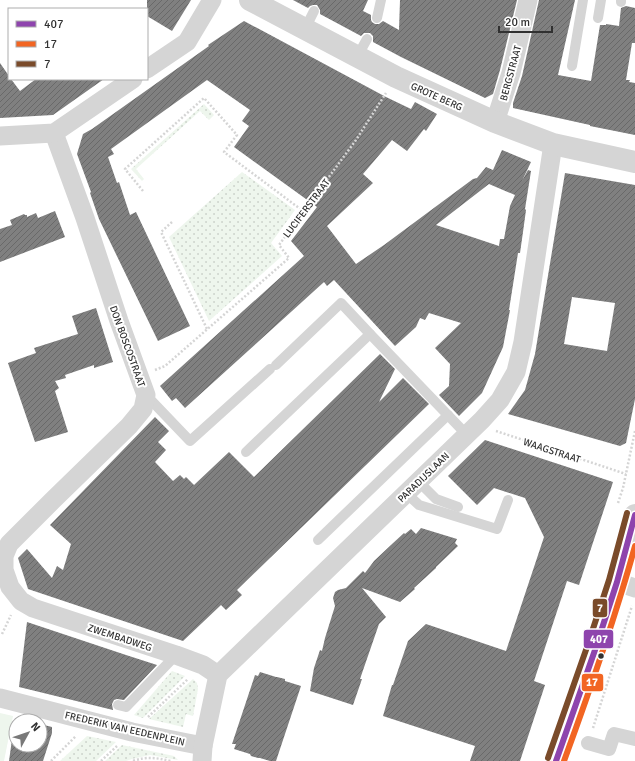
<svg xmlns="http://www.w3.org/2000/svg" width="635" height="761" font-family="Signika,sans-serif">
  <defs>
    <pattern id="grass-dots" width="8" height="8" patternUnits="userSpaceOnUse"><rect width="8" height="8" fill="#eef6ed"/><path d="M2 2h.1M6 6h.1" fill="none" stroke="#cdd3cc" stroke-width="1.8" stroke-linecap="round"/></pattern>
    <pattern id="building-hatch" width="6" height="6" patternUnits="userSpaceOnUse"><rect width="6" height="6" fill="#808080"/><path d="M-1 1l2-2M0 6l6-6M5 7l2-2" fill="none" stroke="#696969"/></pattern>
  </defs>
  <rect width="100%" height="100%" fill="#fff"/>
  <g fill="url(#grass-dots)">
    <polygon points="204,104 214,115 209,120 200,111 136,169 144,179 142,181 131,169"/>
    <polygon points="242,172 295,210 271,243 282,256 209,321 169,237"/>
    <polygon points="172,671 185,676 143,718 134,715"/>
    <polygon points="193,679 197,683 198,689 193,716 186,714 183,727 149,719"/>
    <polygon points="87,736 116,742 96,761 60,761"/>
    <polygon points="122,745 174,756 178,760 150,755 132,759 126,761 105,761"/>
  </g>
  <polygon fill="#eef6ed" points="0,713 13,716 4,761 0,761"/>
  <g fill="url(#building-hatch)" fill-rule="evenodd">
    <polygon points="147,0 191,0 172,31 147,16"/>
    <polygon points="293,0 368,0 363,11 371,15 371,20 372,22 375,24 379,24 383,21 399,30 400,0 517,0 500,70 493,94 485,98 401,57 373,42 373,36 370,33 364,33 361,36 320,14 320,10 317,5 313,5 310,6 308,8"/>
    <polygon points="539,0 575,0 558,75 591,81 600,25 606,25 606,24 619,26 621,8 626,6 635,8 635,43 632,43 626,80 630,80 629,82 635,83 635,135 590,126 590,125 513,108 513,103 522,76"/>
    <path d="M244 21 386 97 411 109 415 102 437 114 426 131 424 129 407 151 392 140 363 174 373 183 327 226 356 264 384 245 473 179 477 178 486 167 493 170 502 150 531 162 522 181 528 170 531 171 525 209 526 210 523 232 520 253H518L509 310H510L503 347 482 393 459 416 439 395 449 386 450 364 435 348 461 323 429 313 425 320 420 318 416 327 395 346 334 280 327 286 324 282 185 408 176 398 172 401 160 386 304 256 291 241 317 207 234 147 249 126 242 121 250 110 207 80 111 149 114 154 108 157 117 183 119 182 130 215 136 212 190 326 158 341 99 219 90 193 91 192 77 154 83 134 92 129 209 46 208 45ZM489 184 515 195 510 206 504 239H500L499 246 436 225Z"/>
    <polygon points="0,63 9,76 9,79 11,79 20,91 36,79 104,79 53,115 0,118"/>
    <path d="M565 173 635 185V399L626 443 620 446 508 414 525 390 535 354ZM572 297 615 303 607 351 564 344Z"/>
    <polygon points="55,211 65,237 0,262 0,229 12,225 10,220 24,214 25,215 27,215 27,217 36,213 38,218"/>
    <polygon points="96,308 113,362 94,368 94,365 65,375 66,378 55,381 59,388 55,391 68,432 35,442 8,363 36,353 34,348 78,334 72,316"/>
    <polygon points="380,354 395,369 379,402 403,378 429,404 237,590 242,595 226,610 221,605 183,641 28,589 18,558 27,549 52,578 57,566 63,570 71,544 50,525 155,417 169,431 158,442 166,450 155,462 173,481 180,475 184,479 186,477 194,485 229,452 254,477"/>
    <polygon points="485,440 613,482 579,585 567,581 534,681 545,685 520,761 470,761 475,746 383,716 392,685 393,685 408,641 426,624 506,651 544,537 525,498 494,488 477,505 448,476"/>
    <polygon points="421,528 457,539 455,543 458,546 436,567 436,568 414,588 415,589 400,602 362,588 386,617 379,624 360,679 362,679 353,705 310,691 314,668 320,650 322,651 325,638 335,606 333,598 335,592 338,590 346,588 363,571 365,573 374,561 391,545 404,533 405,534 411,529 416,534"/>
    <polygon points="27,622 126,655 157,665 124,700 117,699 114,700 112,704 113,710 19,687"/>
    <polygon points="260,672 276,677 277,677 285,679 285,681 301,686 276,761 270,761 260,758 258,758 251,756 250,754 234,749 236,744 232,744 255,675 258,676"/>
    <polygon points="15,718 27,721 16,721 16,745 40,745 40,724 52,727 52,733 43,761 9,761"/>
  </g>
  <g fill="none" stroke-linecap="round" stroke-linejoin="round">
    <g stroke="#d5d5d5" stroke-width="2.5" stroke-dasharray="2 2" stroke-linecap="butt">
      <polyline points="143,191 125,169 204,98 237,135 224,152 303,211"/>
      <polyline points="172,222 161,232 207,329"/>
      <polyline points="155,370 165,366 289,258 279,245 356,140 386,93"/>
      <polyline points="496,431 626,474"/>
      <polyline points="618,503 623,488 635,431"/>
      <polyline points="2,634 11,615"/>
      <polyline points="148,717 188,679"/>
      <polyline points="593,728 632,606"/>
      <polyline points="51,761 76,736"/>
      <polyline points="101,761 117,746"/>
      <path d="M133 761C147 756 157 758 171 761"/>
    </g>
    <g stroke="#d5d5d5" stroke-width="10">
      <polyline points="621,2 621,0"/>
      <polyline points="377,18 381,0"/>
      <polyline points="598,18 601,0"/>
      <polyline points="305,29 314,11"/>
      <polyline points="357,57 367,39"/>
      <polyline points="572,66 583,0"/>
      <polyline points="370,334 467,435"/>
      <polyline points="146,395 190,441 270,369"/>
      <polyline points="246,452 370,334 341,303 276,365"/>
      <polyline points="418,481 436,499 458,507"/>
      <polyline points="406,493 419,505 497,529 508,500"/>
      <polyline points="318,540 448,415"/>
      <polyline points="118,705 126,707 176,655"/>
    </g>
    <polyline stroke="#d5d5d5" stroke-width="14" points="588,743 609,749 614,734 635,739"/>
    <g stroke="#d5d5d5" stroke-width="19">
      <polyline points="147,69 187,42 212,0"/>
      <polyline points="495,122 511,73 528,0"/>
      <polyline points="54,133 85,218 119,321 146,395 143,409 129,426 53,500 9,544 4,556 4,570 10,587 21,601 33,608 176,655 203,665 218,675"/>
      <polyline points="0,136 54,133 133,79"/>
      <polyline points="617,582 635,588"/>
      <polyline points="0,698 132,732 203,746"/>
      <polyline points="202,761 203,746 218,675 482,420 500,400 516,372 523,342 553,144"/>
    </g>
    <g stroke="#d5d5d5" stroke-width="22">
      <polyline points="250,0 396,77 495,122 553,144 635,162"/>
      <polyline points="556,761 595,650 617,582 635,515"/>
    </g>
    <defs>
      <polyline id="bus-1" points="556,761 595,650 617,582 635,515"/>
      <path id="bus-2" d="M564 761C590 690 615 619 635 546"/>
      <polyline id="bus-3" points="548,758 587,647 609,580 627,513"/>
    </defs>
    <use href="#bus-1" stroke="#fff" stroke-width="9"/>
    <use href="#bus-2" stroke="#fff" stroke-width="9"/>
    <use href="#bus-3" stroke="#fff" stroke-width="9"/>
    <use href="#bus-1" stroke="#8e44ad" stroke-width="6"/>
    <use href="#bus-2" stroke="#f26522" stroke-width="6"/>
    <use href="#bus-3" stroke="#7a4b2a" stroke-width="6"/>
  </g>
  <circle fill="#313131" stroke="#fff" stroke-width="1.5" cx="601" cy="656" r="3.5"/>
  <g text-anchor="middle" stroke-width="4" stroke-linejoin="round" paint-order="stroke">
    <g font-size="10" fill="#313131" stroke="#fff">
      <text transform="translate(510 73) rotate(-75)" y="4">BERGSTRAAT</text>
      <text transform="translate(437 96) rotate(24)" y="4">GROTE BERG</text>
      <text transform="translate(306 208) rotate(-53)" y="4">LUCIFERSTRAAT</text>
      <text transform="translate(128 346) rotate(70)" y="4">DON BOSCOSTRAAT</text>
      <text transform="translate(552 450) rotate(18)" y="4">WAAGSTRAAT</text>
      <text transform="translate(423 477) rotate(-44)" y="4">PARADIJSLAAN</text>
      <text transform="translate(120 637) rotate(18)" y="4">ZWEMBADWEG</text>
      <text transform="translate(125 728) rotate(13)" y="4">FREDERIK VAN EEDENPLEIN</text>
    </g>
  </g>
  <g stroke="#fff" stroke-width="1.5">
    <rect x="592" y="598" width="16" height="20" rx="4" fill="#7a4b2a"/>
    <rect x="583" y="629" width="31" height="20" rx="4" fill="#8e44ad"/>
    <rect x="581" y="673" width="23" height="19" rx="4" fill="#f26522"/>
  </g>
  <g font-size="11" text-anchor="middle" font-weight="bold" fill="#fff">
    <text x="600" y="612">7</text>
    <text x="599" y="643">407</text>
    <text x="592" y="686">17</text>
  </g>
  <rect x="8" y="8" width="140" height="72" fill="#ffffff" stroke="#adadad"/>
  <rect x="16" y="21" width="20" height="6" fill="#8e44ad" stroke="#adadad"/>
  <text x="44" y="28" font-size="12" fill="#313131">407</text>
  <rect x="16" y="41" width="20" height="6" fill="#f26522" stroke="#adadad"/>
  <text x="44" y="48" font-size="12" fill="#313131">17</text>
  <rect x="16" y="61" width="20" height="6" fill="#7a4b2a" stroke="#adadad"/>
  <text x="44" y="68" font-size="12" fill="#313131">7</text>
  <g transform="translate(28 733) rotate(50)"><circle r="19" fill="#ffffff" stroke="#adadad"/>
  <path d="M0-3L7 15L0 10L-7 15Z" fill="#797979"/>
  <text y="-6" font-size="11" font-weight="bold" text-anchor="middle" fill="#313131">N</text>
  </g>
  <path d="M499 26v6h53v-6" fill="none" stroke="#313131" stroke-width="2"/>
  <text x="505" y="26" font-size="12" fill="#313131" stroke="#ffffff" stroke-width="3" paint-order="stroke">20 m</text>
</svg>
